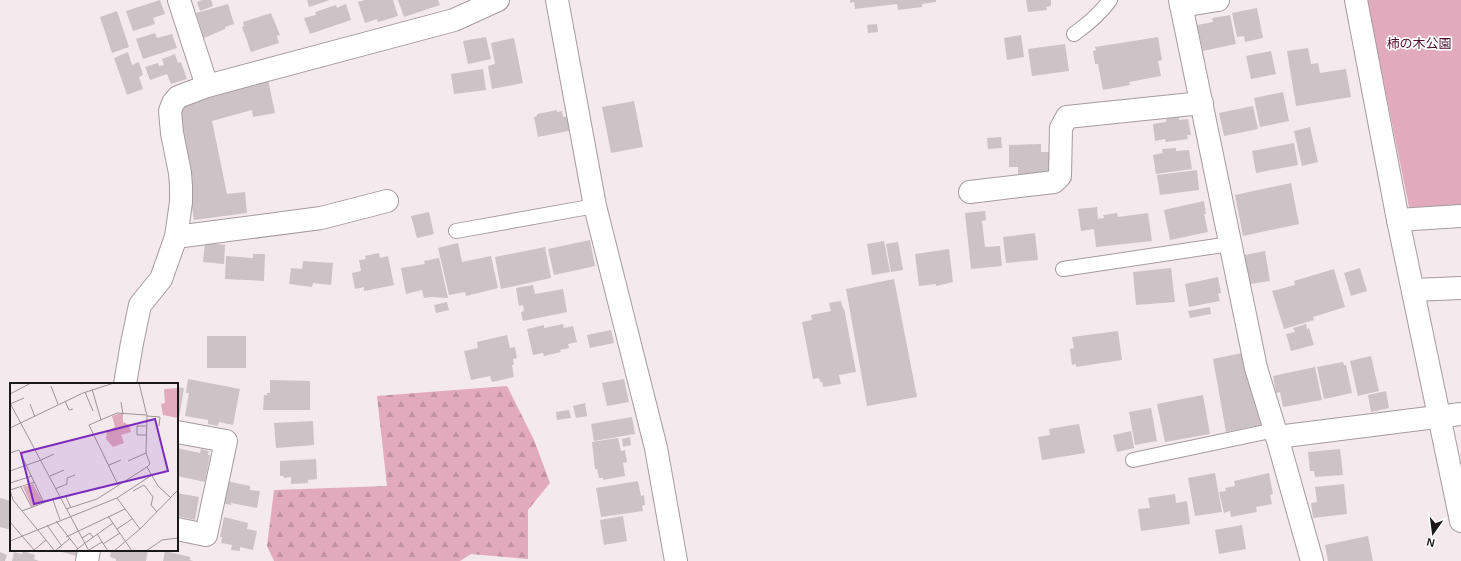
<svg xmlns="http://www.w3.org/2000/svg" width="1461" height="561" font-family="Arial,'Noto Sans JP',sans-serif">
  <defs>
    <pattern id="forest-firs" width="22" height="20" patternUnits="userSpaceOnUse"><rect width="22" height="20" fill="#e2aabd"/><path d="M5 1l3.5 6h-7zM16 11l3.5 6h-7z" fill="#c192a2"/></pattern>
  </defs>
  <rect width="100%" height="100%" fill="#f4e9ed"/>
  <polygon fill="url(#forest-firs)" points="507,386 534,440 550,483 528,510 528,559 471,554 460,561 274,561 267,546 274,490 387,486 377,396"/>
  <polygon fill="#e2aabd" points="1367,0 1461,0 1461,208 1414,212 1409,207"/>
  <g fill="#cdc3c6">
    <polygon points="160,0 165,14 153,18 155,24 133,31 126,11"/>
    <polygon points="202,0 211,0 213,6 200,11 197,2"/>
    <polygon points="307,0 330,0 309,7"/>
    <polygon points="365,0 393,0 398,16 378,22 377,19 365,23 358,2"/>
    <polygon points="398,0 438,0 440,5 404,17"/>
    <polygon points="850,0 936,0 936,2 922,4 922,7 898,10 897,4 855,9 854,2 850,3"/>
    <polygon points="1026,0 1051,0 1051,6 1046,7 1047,10 1028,12"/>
    <polygon points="228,4 234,24 225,27 225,29 204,38 196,13"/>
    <polygon points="346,4 351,20 310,34 304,18 316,15 315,12 336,5 337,8"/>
    <polygon points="1257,8 1263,38 1245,42 1244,36 1237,37 1232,13"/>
    <polygon points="117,11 129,47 112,53 100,17"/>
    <polygon points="271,13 280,35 277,36 279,43 251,52 242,27 244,26 243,22"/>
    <polygon points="1230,15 1236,44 1203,51 1197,25 1213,22 1212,18"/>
    <polygon points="877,24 878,32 868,33 867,25"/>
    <polygon points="155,33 157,38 172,34 177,48 143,59 136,39"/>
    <polygon points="1021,35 1024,57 1007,60 1004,38"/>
    <polygon points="486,37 491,59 468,64 463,41"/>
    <polygon points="1158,37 1162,60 1158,61 1161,76 1129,82 1130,85 1103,90 1098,64 1095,64 1093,51 1096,50 1095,47"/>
    <polygon points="514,38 523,83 492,89 488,66 495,64 491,43"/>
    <polygon points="1065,44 1069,71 1032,76 1028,49"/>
    <polygon points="1308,48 1311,64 1318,63 1320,73 1346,69 1351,97 1296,106 1287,51"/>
    <polygon points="1271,51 1276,74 1251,79 1246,56"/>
    <polygon points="128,52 132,65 139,62 143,75 139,77 143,89 127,95 114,58"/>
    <polygon points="175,54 178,63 181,62 187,79 171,84 167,74 150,80 145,67 158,63 159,66 164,65 162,59"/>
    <polygon points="483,69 486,90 454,94 451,74"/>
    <polygon points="268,79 275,113 253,117 252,110 212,121 227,194 245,192 247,213 194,220 177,113 181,100"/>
    <polygon points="1283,92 1289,121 1260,127 1254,98"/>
    <polygon points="634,101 643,147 611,153 602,107"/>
    <polygon points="1253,106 1258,129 1224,136 1219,113"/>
    <polygon points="557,110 557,112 562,111 563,117 570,116 573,130 538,137 534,117 537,116 537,114"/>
    <polygon points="1179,117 1179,120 1188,119 1191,135 1187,135 1188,139 1166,142 1165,139 1155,141 1153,124 1166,122 1166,119"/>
    <polygon points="1310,127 1318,162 1302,166 1294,131"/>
    <polygon points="1001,137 1002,148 988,149 987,138"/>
    <polygon points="1294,143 1298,165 1256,173 1252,151"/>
    <polygon points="1041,144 1041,152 1049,152 1049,175 1018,176 1018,167 1009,167 1009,145"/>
    <polygon points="1176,148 1176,151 1189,150 1192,169 1156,174 1153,155 1163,153 1162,149"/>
    <polygon points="1197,170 1199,190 1160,195 1157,175"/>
    <polygon points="1291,183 1299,224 1243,236 1235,195"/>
    <polygon points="1204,201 1206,214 1204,214 1208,232 1170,240 1164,210"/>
    <polygon points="1097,207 1098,219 1104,218 1103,215 1117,213 1118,217 1148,213 1152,241 1096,247 1094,229 1081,231 1078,209"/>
    <polygon points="985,211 986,220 982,221 985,247 1000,246 1002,266 971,269 965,213"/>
    <polygon points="429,212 434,234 417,238 411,216"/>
    <polygon points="1035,233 1038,260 1006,263 1003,237"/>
    <polygon points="590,240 595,266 554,275 548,249"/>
    <polygon points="884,241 890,272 872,275 867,244"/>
    <polygon points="898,242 903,270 891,272 886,244"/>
    <polygon points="205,243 225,245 224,264 203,262"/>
    <polygon points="458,243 462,262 491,256 498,288 466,296 465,292 449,295 438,248"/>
    <polygon points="545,247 551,278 501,289 495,257"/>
    <polygon points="949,249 953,282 936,286 936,284 919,286 915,254"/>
    <polygon points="1265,251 1270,281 1250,284 1244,255"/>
    <polygon points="379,253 380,258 388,256 394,285 364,291 364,287 355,289 352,273 361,271 359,260 366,259 365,256"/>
    <polygon points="253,254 265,254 264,281 225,279 226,256 253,258"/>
    <polygon points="439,258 448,298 431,297 424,298 422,290 406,294 401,268 425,264 424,261"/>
    <polygon points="303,261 333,263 331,285 313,283 312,287 289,284 291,268 302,269"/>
    <polygon points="1171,268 1175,302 1136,305 1133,272"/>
    <polygon points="1360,268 1367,291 1351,296 1344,273"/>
    <polygon points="1334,269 1345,307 1313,317 1314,320 1284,329 1272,291 1295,285 1294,281"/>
    <polygon points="1218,277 1221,293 1218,294 1220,301 1189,307 1185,284"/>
    <polygon points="894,279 917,397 867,406 846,289"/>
    <polygon points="533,285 535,294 563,289 567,312 523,321 521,312 524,311 523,305 519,306 516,288"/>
    <polygon points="841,301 843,309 844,308 856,372 839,375 841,384 823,387 822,382 820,382 819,378 813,379 802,322 812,320 811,315 831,311 829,303"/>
    <polygon points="447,302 449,310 436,313 434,305"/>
    <polygon points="1210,307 1211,314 1190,318 1188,311"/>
    <polygon points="563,324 564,328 573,326 577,342 568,344 569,348 560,350 561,352 544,356 543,353 533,355 527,329 544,325 544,328"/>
    <polygon points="1306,324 1307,329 1309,328 1314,345 1291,351 1286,334 1295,332 1293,328"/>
    <polygon points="611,330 614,343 590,348 587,335"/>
    <polygon points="1118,331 1122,360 1076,367 1076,364 1072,365 1070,349 1074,348 1072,337"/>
    <polygon points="507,335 510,348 515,347 517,358 513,359 514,365 512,365 514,377 492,382 490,376 471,380 464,351 478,348 477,342"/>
    <rect x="207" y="336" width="39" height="32"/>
    <polygon points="1242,353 1261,425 1226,432 1213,359"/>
    <polygon points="1371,356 1379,391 1358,396 1350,361"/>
    <polygon points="1343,362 1344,365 1346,365 1352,393 1324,399 1317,367"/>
    <polygon points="1315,367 1322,400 1283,407 1280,392 1276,393 1273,376"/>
    <polygon points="188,379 240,389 233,425 219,422 218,426 208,424 208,420 185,416 189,393 186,393"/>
    <polygon points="624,379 629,402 607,406 602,383"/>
    <polygon points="270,380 310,381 310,410 263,410 264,395 267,395 267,393 270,393"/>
    <polygon points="177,387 184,388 179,418 177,417"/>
    <polygon points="1386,391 1389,408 1371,412 1368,395"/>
    <polygon points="1203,395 1210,434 1165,442 1157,404"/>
    <polygon points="585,403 587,416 576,418 573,406"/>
    <polygon points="1151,408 1157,441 1135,445 1129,412"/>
    <polygon points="569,410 571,418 557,420 556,412"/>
    <polygon points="632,417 635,434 594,441 591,424"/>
    <polygon points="313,421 314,445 276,448 274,423"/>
    <polygon points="1079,424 1085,453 1042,460 1038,437 1050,435 1049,429"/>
    <polygon points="1131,431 1134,448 1117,452 1113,435"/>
    <polygon points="630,437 631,445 623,447 622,439"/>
    <polygon points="618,438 621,451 625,450 627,462 623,463 625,476 603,480 603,478 599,478 597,469 595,469 592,442"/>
    <polygon points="177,448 200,453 201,449 209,451 208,455 210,455 205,482 177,476"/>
    <polygon points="1340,449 1343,475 1315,477 1314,471 1310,471 1308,452"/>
    <polygon points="316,459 317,479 308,480 308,483 291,484 291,477 284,478 283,476 280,476 280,461"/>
    <polygon points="1215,473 1222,512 1195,516 1188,478"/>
    <polygon points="1269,473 1273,494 1270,495 1272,504 1256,507 1257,512 1231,517 1230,511 1224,513 1219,492 1226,491 1225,488 1235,486 1234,481"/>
    <polygon points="226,481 250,486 250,490 260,491 257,508 231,503 231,505 221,503"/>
    <polygon points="638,481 641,496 644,495 645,505 642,506 643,511 601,517 596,488"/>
    <polygon points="1344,484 1347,514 1313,518 1311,503 1317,502 1315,487"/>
    <polygon points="177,493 199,497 195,520 177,516"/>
    <polygon points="1175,494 1176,503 1187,501 1190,524 1141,531 1138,509 1150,508 1148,498"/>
    <polygon points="0,498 11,501 11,530 0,527"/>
    <polygon points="623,516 627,541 604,545 600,520"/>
    <polygon points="224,517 248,523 247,529 257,531 253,550 240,547 240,551 231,550 232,545 221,543 222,537 220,537"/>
    <polygon points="1242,525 1246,549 1219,554 1215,530"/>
    <polygon points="1368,536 1373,561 1328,561 1325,545"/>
    <polygon points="55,550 81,550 80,557"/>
    <polygon points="111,550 148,550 146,561 116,561 116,559 110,557"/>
    <polygon points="23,551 35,555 34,559 39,561 12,561 14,552 22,554"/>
    <polygon points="165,551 190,557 190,560 193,561 163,561"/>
    <polygon points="0,552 7,555 5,561 0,561"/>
  </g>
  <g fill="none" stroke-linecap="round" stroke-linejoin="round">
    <defs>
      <g id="service">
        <path d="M1074 34C1088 24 1100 14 1110 0"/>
        <polyline points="456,231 595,206"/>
        <polyline points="1063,269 1230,244"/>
        <polyline points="1133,460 1275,430"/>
      </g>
      <g id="minor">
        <polyline points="179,0 207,86 454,20 498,0"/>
        <polyline points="557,0 595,206 656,448 676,561"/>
        <polyline points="1180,0 1256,368 1275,430 1312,561"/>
        <polyline points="1356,0 1398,220 1461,521"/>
        <polyline points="1181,6 1218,0"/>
        <polyline points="970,192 1054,182 1060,176 1061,128 1067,117 1202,103"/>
        <polyline points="1398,220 1461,216"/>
        <polyline points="176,237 321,218 387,201"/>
        <polyline points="1413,290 1461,288"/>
        <polyline points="125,384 132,343 140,305 161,279 176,237 181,202 181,186 180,173 172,133 170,111 173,103 178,97 207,86"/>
        <polyline points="177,432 226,441 206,535 177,529"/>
        <polyline points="1277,437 1461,414"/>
        <polyline points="87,561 89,550"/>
      </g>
    </defs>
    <use href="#service" stroke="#a59b9e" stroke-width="16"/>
    <use href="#minor" stroke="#a59b9e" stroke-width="24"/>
    <use href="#service" stroke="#fff" stroke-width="14"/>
    <use href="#minor" stroke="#fff" stroke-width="22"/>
  </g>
  <g text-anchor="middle" stroke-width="3.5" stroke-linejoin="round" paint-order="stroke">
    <g font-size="13" fill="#4f0b2c" stroke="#fff">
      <text x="1419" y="48">柿の木公園</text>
    </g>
  </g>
  <g transform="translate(10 383)">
    <rect width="168" height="168" fill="#f4e9ed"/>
    <path d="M108 31H113V39L119 42 121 49 111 52 114 60 103 64 96 56 97 48 105 44 102 33Z" fill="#e2aabd"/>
    <path d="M168 5V35L153 32 151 21 155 20 154 6ZM23 101 33 119 22 124 13 104Z" fill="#e2aabd"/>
    <path fill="none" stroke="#9d9598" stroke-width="1" d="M129 0 137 33 136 70 140 81 137 84M41 3 48 21M82 6 91 37M75 9 83 28M0 11 21 0M55 18 59 27 63 26M111 19 113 31M0 20 79 168M0 21 14 15M20 21 25 34M137 33 150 34 149 43M0 45 73 10 104 0M137 52H127V43H137M0 70 9 67 34 120M31 77 44 71M118 78 136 70M99 82 111 77M0 88 31 77M40 93 54 87M0 100 22 93M108 102 79 42 107 30 136 32M11 104 22 125M45 106 57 101V95L65 92M0 107 3 117 36 157 24 167M0 107 25 99M123 108 134 102 143 114 141 122 147 129M56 114 61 125M107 115 130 146M43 117 50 137M56 126 87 116 137 84 148 103 161 115M12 128 49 114M98 133 122 168M46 138 68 166M0 139 25 168M37 142 51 162M107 146 122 136M87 151 98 168M56 154 115 126M72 155 80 150 83 154M36 157 44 167M0 158 107 115 142 92M75 160 103 140M93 161 110 150M79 167 92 159M45 168 59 156M65 168 75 160M104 168 130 146 168 107M136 168 152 157 168 155"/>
    <path fill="#7b2cbf" fill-opacity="0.15" stroke="#7b2cbf" stroke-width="2" d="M145 36 158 88 24 121 11 70Z"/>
    <rect width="168" height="168" fill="none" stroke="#1b1819" stroke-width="2"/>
  </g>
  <g transform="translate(1433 533) rotate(194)" stroke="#ffffff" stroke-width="3" paint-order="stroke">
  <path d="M0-3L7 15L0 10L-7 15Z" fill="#1b1819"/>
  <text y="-6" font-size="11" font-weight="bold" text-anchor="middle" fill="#1b1819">N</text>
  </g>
</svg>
